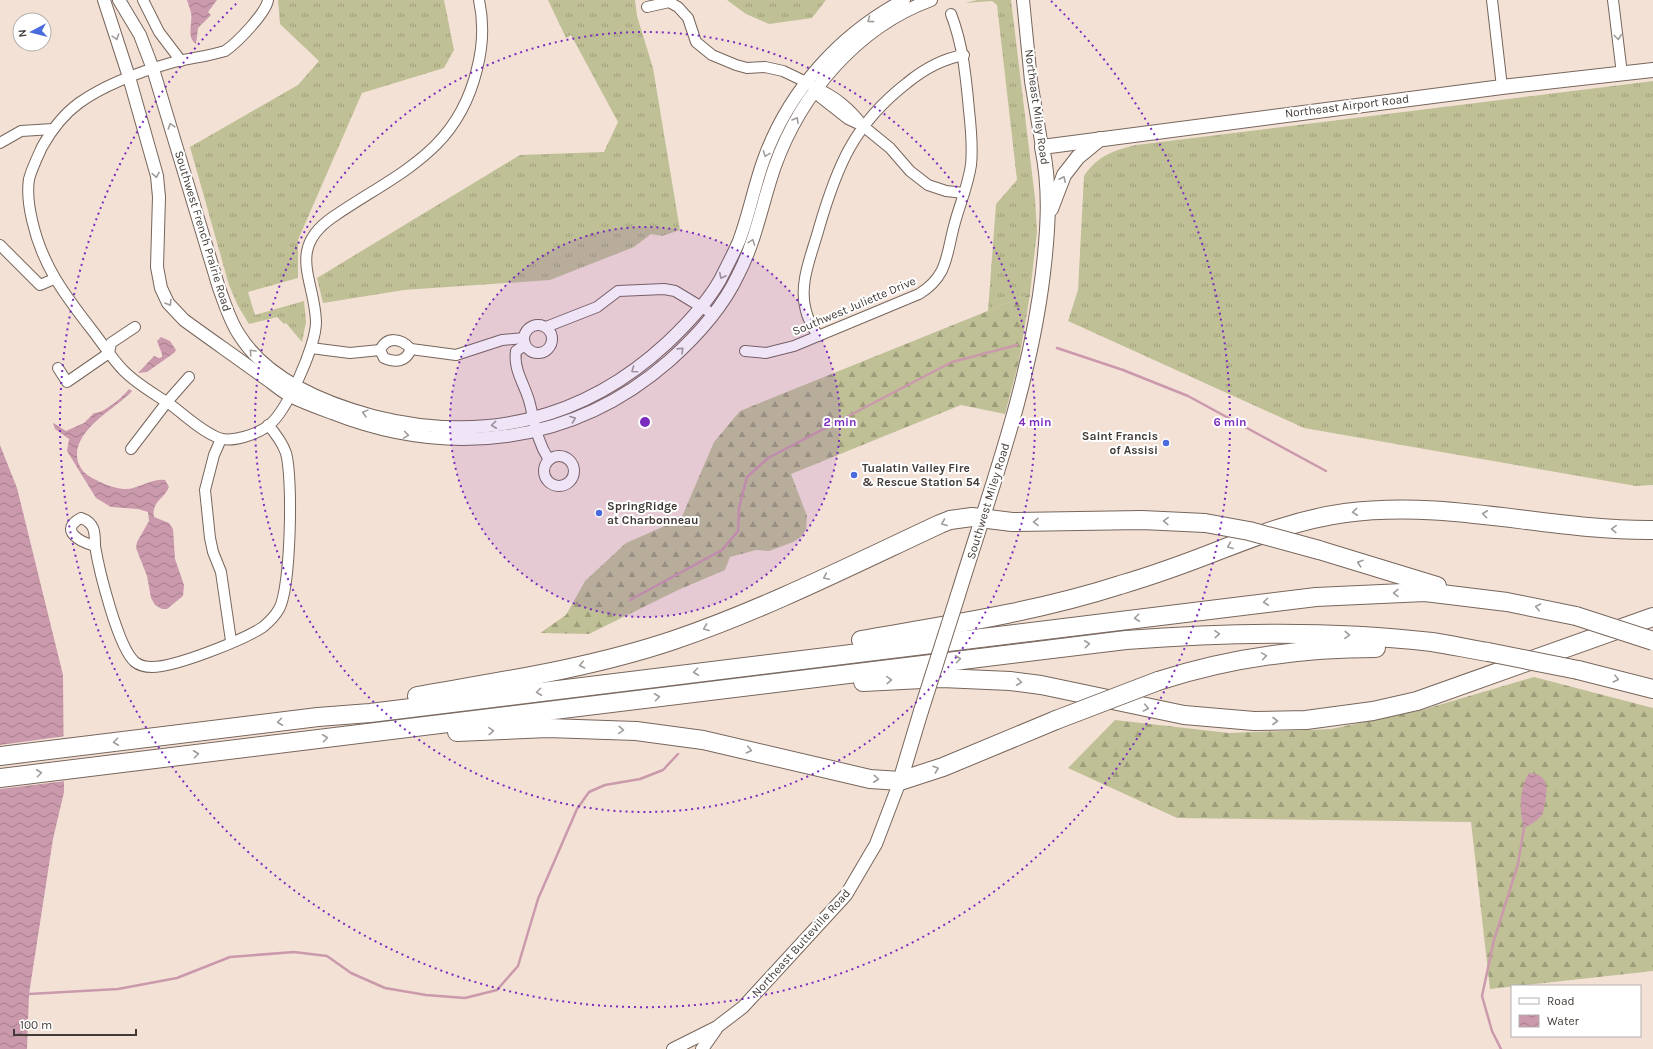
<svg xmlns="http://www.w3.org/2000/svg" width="1653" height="1049" font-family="Karla,sans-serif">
  <defs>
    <pattern id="grass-tufts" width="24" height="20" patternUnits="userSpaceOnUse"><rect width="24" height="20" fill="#c0c096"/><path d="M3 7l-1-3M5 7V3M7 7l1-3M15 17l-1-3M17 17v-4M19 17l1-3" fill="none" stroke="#9e9d7b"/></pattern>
    <pattern id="forest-firs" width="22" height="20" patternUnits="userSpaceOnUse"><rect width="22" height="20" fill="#c0c096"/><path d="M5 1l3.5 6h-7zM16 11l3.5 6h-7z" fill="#9e9d7b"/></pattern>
    <pattern id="water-waves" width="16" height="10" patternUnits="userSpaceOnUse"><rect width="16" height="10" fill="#ca99ac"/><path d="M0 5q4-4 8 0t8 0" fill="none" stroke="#a67e8d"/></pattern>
  </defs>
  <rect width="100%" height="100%" fill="#f4e1d6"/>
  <g fill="url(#grass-tufts)">
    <polygon points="278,0 444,0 454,50 444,68 362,93 298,240 298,278 248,292 255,315 304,301 306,322 302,342 286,323 284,324 277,317 249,324 238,306 229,285 190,147 298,85 319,61 280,24"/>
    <polygon points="548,0 635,0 637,16 653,68 680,230 662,236 651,234 634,247 550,280 404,290 323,303 317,278 520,155 604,152 618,122 571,35 566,38"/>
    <polygon points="727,0 826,0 812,18 769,24 746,14"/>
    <polygon points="977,0 1011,0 1035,198 1037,231 1030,294 988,311 996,204 1017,180 997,5 992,1 965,3"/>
    <path d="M1653 81V485L1636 486 1304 428 1068 321 1078 290 1084 176C1097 156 1114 150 1136 145Z"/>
  </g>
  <g fill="url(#forest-firs)">
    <polygon points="1030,294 1019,361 1005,414 961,405 791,474 807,516 806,529 802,536 793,542 769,551 756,550 730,557 725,570 678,590 589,634 540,633 566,615 585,581 626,543 681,519 714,442 740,411"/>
    <polygon points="1534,677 1653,708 1653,971 1490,989 1471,822 1177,818 1068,768 1115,720 1229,733 1331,729 1422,710"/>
  </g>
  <g fill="url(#water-waves)">
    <path d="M187 0H217L208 12 211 15 198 28 196 44C186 37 193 23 191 13 190 8 188 4 187 0Z"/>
    <polygon points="161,337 170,341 176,350 174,353 147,372 138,373 154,356 159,358 162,357 162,354 157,341"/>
    <path d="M129 389 132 391 128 395C111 411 70 433 78 462 81 470 85 474 92 478 102 483 112 488 124 489 138 490 150 478 165 480L169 487C164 499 151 502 154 517L169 523 173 529 175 559 184 585 183 596 167 609H162L155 605 151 598 147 576 136 548 137 542 149 521 148 512 138 509 111 507 96 498 67 451 69 439 55 429 53 423 66 431 84 423 94 413C103 414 123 397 129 389Z"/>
    <polygon points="0,445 17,488 63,675 64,792 53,839 29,994 27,1049 0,1049"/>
    <path d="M1529 773C1548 774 1548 787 1545 803 1544 806 1544 812 1542 815 1537 821 1530 825 1524 828 1519 812 1519 788 1529 773Z"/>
  </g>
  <polygon fill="#f4e1d6" points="66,736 66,781 0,789 0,745"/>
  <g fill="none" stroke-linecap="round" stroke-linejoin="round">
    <g stroke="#ca99ac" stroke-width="2.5">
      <polyline points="1057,348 1123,370 1188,396 1326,471"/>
      <polyline points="630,600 722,550 738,531 739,508 747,477 768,458 952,362 1017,345"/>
      <polyline points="29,994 118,989 177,978 230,957 294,952 327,956 351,973 385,988 426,995 465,998 497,990 518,966 538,899 577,809 589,792 605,785 640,779 663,770 678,754"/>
      <polyline points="1501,1049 1492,1031 1482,996 1494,940 1518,864 1524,828"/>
    </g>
    <defs>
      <g id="minor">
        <polyline points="143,0 159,32 181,61"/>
        <path d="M268 0C266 13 237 43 225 51 209 56 191 58 174 62 142 71 107 83 79 103 64 114 51 131 42 147 37 158 32 168 29 179 27 192 29 207 32 220 42 265 64 294 92 330 103 344 112 359 124 371 138 385 155 394 171 405 186 416 201 431 219 438 232 443 257 434 268 426 287 412 316 345 316 322 315 280 286 249 333 217 397 173 457 153 477 69 483 46 484 23 479 0"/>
        <polyline points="1492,0 1502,87"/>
        <polyline points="1613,0 1622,74"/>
        <polyline points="647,7 669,2 678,7 688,18 696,42 712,55 736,65 747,68 765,67 783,71 806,82 816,88 820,97 848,119 863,126 890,148 910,171 928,185 946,191 964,193"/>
        <path d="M816 88C834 95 852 110 863 126"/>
        <polyline points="0,143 21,131 53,129"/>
        <polyline points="0,245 40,285 54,279"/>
        <circle cx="538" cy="339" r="14"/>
        <polyline points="546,327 597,307 618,291 664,289 675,291 713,314"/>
        <path d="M818 336C813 328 808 320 806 311 798 284 812 254 819 228 837 166 854 124 907 83 924 69 941 59 964 55"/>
        <path d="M525 345 516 351C513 371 526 386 530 404 535 425 537 441 549 460"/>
        <polyline points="311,348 350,353 380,350"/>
        <path d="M411 349C406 362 396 363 384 358L380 350C387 336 401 338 411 349L456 355 502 340 524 338"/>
        <path d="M745 351 766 353 794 346 919 294C948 276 946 256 954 226 959 206 968 186 971 165 973 146 971 128 969 110 966 77 963 45 951 14"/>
        <polyline points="58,368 67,382 109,353 111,343 135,327"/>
        <polyline points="221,439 214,455 205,490 210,538 213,552 221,572 231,641"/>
        <polyline points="131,449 167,402 189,377"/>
        <circle cx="559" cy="471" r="15"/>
        <path d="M81 518C95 523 95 532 95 546 80 542 58 530 81 518Z"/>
        <path d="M95 546C99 570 118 648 135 662 140 666 146 667 152 667 176 667 243 640 263 627 269 622 275 616 279 609 291 588 293 477 286 453 282 442 276 434 268 425"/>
      </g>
      <g id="tertiary">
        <path d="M104 0 129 77 157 176 159 197 157 267 161 288 168 303 184 320C210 339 236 357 262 376 271 382 280 390 290 396 304 403 318 408 332 413 449 459 573 445 669 361 696 337 723 307 738 275 756 241 762 203 775 166 801 94 857 27 931 0"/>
        <path d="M119 0 140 35 153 69 219 288C225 304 230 322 240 336 268 380 325 403 373 416 483 444 584 420 667 343 686 325 707 303 720 280 726 268 733 255 739 241 749 215 754 186 764 159 789 90 840 34 904 0"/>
        <polyline points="1023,0 1031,81 1042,147"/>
        <polyline points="673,1049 717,1027 743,1007 846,895 876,844 900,781"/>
        <polyline points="702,1049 716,1029"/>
      </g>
      <g id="secondary">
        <polyline points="1051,209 1064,175 1078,157 1100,139"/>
        <path d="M958 595C991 488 1030 384 1043 273 1048 231 1051 189 1042 147L1502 87 1653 70"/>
        <polyline points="900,781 921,711"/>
      </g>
      <g id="motorway">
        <polyline points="1319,550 1437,586"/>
        <path d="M861 640C948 625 1036 612 1120 585 1154 575 1187 563 1220 550 1261 534 1301 519 1345 513 1449 499 1549 531 1653 530"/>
        <polyline points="1578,670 1653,689"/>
        <path d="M1158 681C1229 658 1301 648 1376 648"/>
        <polyline points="863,682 942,678 1010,681 1041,685 1184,715 1254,721 1306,720 1373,711 1417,701 1653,617"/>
        <path d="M417 696C503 681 591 668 674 640 765 609 852 565 940 524L950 520 972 517 1012 522 1142 520 1205 523"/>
        <polyline points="457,732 548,728 636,731 703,740 870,779 900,781 943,767 1056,720"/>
        <polyline points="0,756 318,717 370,713 1316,597 1425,592 1507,602 1576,616"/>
        <path d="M0 778 1126 640C1228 632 1330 630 1432 642 1451 645 1470 649 1488 652"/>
      </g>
    </defs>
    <use href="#minor" stroke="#77665c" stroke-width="12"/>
    <use href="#tertiary" stroke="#77665c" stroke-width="14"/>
    <use href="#secondary" stroke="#77665c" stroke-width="16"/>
    <use href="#motorway" stroke="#77665c" stroke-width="20"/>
    <use href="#minor" stroke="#fff" stroke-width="10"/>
    <use href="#tertiary" stroke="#fff" stroke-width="12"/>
    <use href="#secondary" stroke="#fff" stroke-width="14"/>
    <use href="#motorway" stroke="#fff" stroke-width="18"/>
    <defs>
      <polyline id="secondary-bridge" points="921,711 958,595"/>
      <g id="motorway-bridge">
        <polyline points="1205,523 1249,531 1319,550"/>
        <polyline points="1576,616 1653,641"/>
        <polyline points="1488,652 1578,670"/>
        <polyline points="1056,720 1158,681"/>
      </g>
    </defs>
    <use href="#secondary-bridge" stroke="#77665c" stroke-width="16" stroke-linecap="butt"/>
    <use href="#motorway-bridge" stroke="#77665c" stroke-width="20" stroke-linecap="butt"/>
    <use href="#secondary-bridge" stroke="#fff" stroke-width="14"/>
    <use href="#motorway-bridge" stroke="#fff" stroke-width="18"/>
  </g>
  <defs><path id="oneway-chevron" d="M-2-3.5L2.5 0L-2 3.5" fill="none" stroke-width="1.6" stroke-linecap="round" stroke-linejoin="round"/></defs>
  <g stroke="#a09c9a">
    <use href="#oneway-chevron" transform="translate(870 20) rotate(143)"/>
    <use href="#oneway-chevron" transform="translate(116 37) rotate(72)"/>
    <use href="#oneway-chevron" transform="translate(1618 37) rotate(83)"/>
    <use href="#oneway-chevron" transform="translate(796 120) rotate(-60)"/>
    <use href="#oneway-chevron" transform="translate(171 126) rotate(-107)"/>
    <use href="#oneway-chevron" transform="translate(766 154) rotate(111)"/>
    <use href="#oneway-chevron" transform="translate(156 175) rotate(80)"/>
    <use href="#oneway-chevron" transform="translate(1063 179) rotate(-64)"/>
    <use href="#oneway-chevron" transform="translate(752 242) rotate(-69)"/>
    <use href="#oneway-chevron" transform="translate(722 276) rotate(117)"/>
    <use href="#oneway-chevron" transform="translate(169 303) rotate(59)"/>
    <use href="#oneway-chevron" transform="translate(681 350) rotate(-44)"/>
    <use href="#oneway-chevron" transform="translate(252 352) rotate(-133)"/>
    <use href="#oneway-chevron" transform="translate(634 370) rotate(145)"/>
    <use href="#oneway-chevron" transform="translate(365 413) rotate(-165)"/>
    <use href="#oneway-chevron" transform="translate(573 419) rotate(-21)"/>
    <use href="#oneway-chevron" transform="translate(494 425) rotate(174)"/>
    <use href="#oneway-chevron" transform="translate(406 435) rotate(9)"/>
    <use href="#oneway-chevron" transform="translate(1355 512) rotate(174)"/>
    <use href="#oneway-chevron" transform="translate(1485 514) rotate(-174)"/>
    <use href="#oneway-chevron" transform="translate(1166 521) rotate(-178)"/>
    <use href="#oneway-chevron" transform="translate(1036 522) rotate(179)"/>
    <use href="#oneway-chevron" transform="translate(944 523) rotate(158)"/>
    <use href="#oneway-chevron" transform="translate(1614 529) rotate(-177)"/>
    <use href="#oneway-chevron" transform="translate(1230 546) rotate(158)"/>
    <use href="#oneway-chevron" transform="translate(1360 563) rotate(-162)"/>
    <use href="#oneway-chevron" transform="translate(826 577) rotate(155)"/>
    <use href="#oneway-chevron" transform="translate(1396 593) rotate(179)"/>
    <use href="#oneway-chevron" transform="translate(1266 602) rotate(173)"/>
    <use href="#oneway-chevron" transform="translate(1538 607) rotate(-168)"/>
    <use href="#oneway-chevron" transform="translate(1137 618) rotate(173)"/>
    <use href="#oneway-chevron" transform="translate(706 628) rotate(159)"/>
    <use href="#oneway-chevron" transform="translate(1217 634) rotate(-3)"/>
    <use href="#oneway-chevron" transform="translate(1347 635) rotate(3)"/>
    <use href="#oneway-chevron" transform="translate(1087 644) rotate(-6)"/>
    <use href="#oneway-chevron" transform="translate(1264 656) rotate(-9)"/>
    <use href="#oneway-chevron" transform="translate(958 659) rotate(-7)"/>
    <use href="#oneway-chevron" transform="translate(582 665) rotate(167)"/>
    <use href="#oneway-chevron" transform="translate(696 672) rotate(173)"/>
    <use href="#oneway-chevron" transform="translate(1616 679) rotate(14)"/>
    <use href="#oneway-chevron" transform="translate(889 680) rotate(-2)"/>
    <use href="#oneway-chevron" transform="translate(1019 682) rotate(7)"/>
    <use href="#oneway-chevron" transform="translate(539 692) rotate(173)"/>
    <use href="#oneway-chevron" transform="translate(657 697) rotate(-7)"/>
    <use href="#oneway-chevron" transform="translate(1146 708) rotate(12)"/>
    <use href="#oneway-chevron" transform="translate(1275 721)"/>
    <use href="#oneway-chevron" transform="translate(280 722) rotate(173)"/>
    <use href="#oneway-chevron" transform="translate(621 730) rotate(4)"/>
    <use href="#oneway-chevron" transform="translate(491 731) rotate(-2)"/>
    <use href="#oneway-chevron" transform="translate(325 738) rotate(-7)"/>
    <use href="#oneway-chevron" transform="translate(116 742) rotate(173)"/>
    <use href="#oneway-chevron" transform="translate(749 750) rotate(12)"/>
    <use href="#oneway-chevron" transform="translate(196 754) rotate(-7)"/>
    <use href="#oneway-chevron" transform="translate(936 769) rotate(-19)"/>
    <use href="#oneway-chevron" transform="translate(39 773) rotate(-7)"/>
    <use href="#oneway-chevron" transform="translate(876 779) rotate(6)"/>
  </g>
  <circle cx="645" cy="422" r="195" fill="#7b2cbf" fill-opacity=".12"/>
  <g fill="none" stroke="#7b2cbf" stroke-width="2" stroke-dasharray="2 4">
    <circle cx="645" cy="422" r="195"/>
    <circle cx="645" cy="422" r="390"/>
    <path d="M1051 1A585 585 0 1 1 239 1"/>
  </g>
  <g fill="#496bde" stroke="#fff" stroke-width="1.5">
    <circle cx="1166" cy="443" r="4"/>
    <circle cx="854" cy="475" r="4"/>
    <circle cx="599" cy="513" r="4"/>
  </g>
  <g text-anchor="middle" stroke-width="4" stroke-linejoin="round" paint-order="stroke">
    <g font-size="12" fill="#423a36" stroke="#fff">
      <text transform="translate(1347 106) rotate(-7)" y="4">Northeast Airport Road</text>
      <text transform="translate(1037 107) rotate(82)" y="4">Northeast Miley Road</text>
      <text transform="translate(203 231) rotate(73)" y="4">Southwest French Prairie Road</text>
      <text transform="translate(854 306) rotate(-23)" y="4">Southwest Juliette Drive</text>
      <text transform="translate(988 501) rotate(-73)" y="4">Southwest Miley Road</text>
      <text transform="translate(801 943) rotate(-48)" y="4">Northeast Butteville Road</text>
    </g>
    <g font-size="12" font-weight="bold" fill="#423a36" stroke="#fff" text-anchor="start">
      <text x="1158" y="440" text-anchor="end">Saint Francis<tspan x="1158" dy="14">of Assisi</tspan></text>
      <text x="862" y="472">Tualatin Valley Fire<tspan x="862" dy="14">&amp; Rescue Station 54</tspan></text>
      <text x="607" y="510">SpringRidge<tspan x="607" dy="14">at Charbonneau</tspan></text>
    </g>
  </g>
  <circle cx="645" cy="422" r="6" fill="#7b2cbf" stroke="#fff" stroke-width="2"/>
  <g font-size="12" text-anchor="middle" font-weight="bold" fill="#7b2cbf" stroke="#fff" stroke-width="4" stroke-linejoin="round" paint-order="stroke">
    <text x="840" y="426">2 min</text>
    <text x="1035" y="426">4 min</text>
    <text x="1230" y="426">6 min</text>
  </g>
  <rect x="1511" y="985" width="130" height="52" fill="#ffffff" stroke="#b3b0af"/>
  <rect x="1519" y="998" width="20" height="6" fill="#ffffff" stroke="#b3b0af"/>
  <text x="1547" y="1005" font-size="12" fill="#423a36">Road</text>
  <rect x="1519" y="1015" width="20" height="12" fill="url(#water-waves)" stroke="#b3b0af"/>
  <text x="1547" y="1025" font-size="12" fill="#423a36">Water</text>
  <g transform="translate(32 32) rotate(263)"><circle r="19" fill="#ffffff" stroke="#b3b0af"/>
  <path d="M0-3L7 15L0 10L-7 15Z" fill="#496bde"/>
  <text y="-6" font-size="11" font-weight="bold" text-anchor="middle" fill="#423a36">N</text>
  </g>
  <path d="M14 1029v6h122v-6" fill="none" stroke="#423a36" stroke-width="2"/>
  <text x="20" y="1029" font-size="12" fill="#423a36" stroke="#ffffff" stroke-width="3" paint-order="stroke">100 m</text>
</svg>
